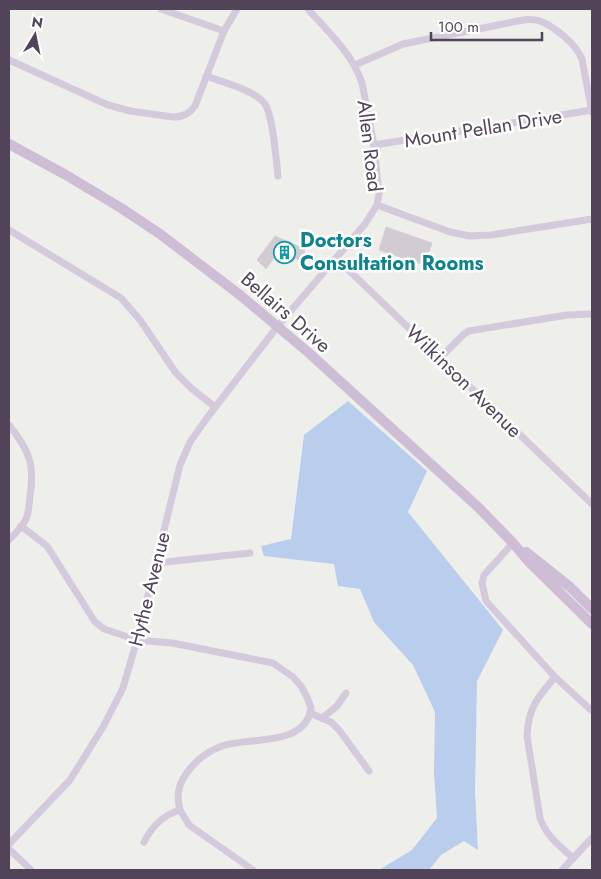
<svg xmlns="http://www.w3.org/2000/svg" width="601" height="879" font-family="Jost,sans-serif">
  <rect width="100%" height="100%" fill="#eeeeeb"/>
  <polygon fill="#b9ceec" points="348,401 427,471 408,512 503,630 477,681 475,791 478,850 464,841 441,855 429,870 379,870 412,850 437,818 434,773 435,712 413,665 374,622 360,589 338,586 334,564 264,556 261,546 291,539 304,435"/>
  <g fill="#d2cbd2" stroke="#d6cfd7">
    <polygon points="386,227 432,243 425,265 379,250"/>
    <polygon points="275,236 305,249 303,262 295,258 293,262 283,255 280,258 276,255 266,269 257,260"/>
  </g>
  <g fill="none" stroke-linecap="round" stroke-linejoin="round">
    <g stroke="#d5c9dc" stroke-width="7">
      <polyline points="161,9 224,31"/>
      <path d="M9 60 108 105 130 111 173 117C183 117 189 114 195 106L224 31 237 9"/>
      <path d="M355 65 403 44 523 20C529 19 534 19 540 21 555 27 576 44 582 59L592 112"/>
      <path d="M206 76C222 82 255 90 265 104 273 116 276 159 278 176"/>
      <polyline points="374,145 592,110"/>
      <polyline points="377,205 450,232 470,236 491,235 592,219"/>
      <polyline points="9,230 121,298 140,320 176,373 191,388 215,407"/>
      <polyline points="336,258 592,504"/>
      <polyline points="439,359 464,334 469,331 567,315 592,314"/>
      <path d="M9 425C29 450 35 464 30 496 29 504 29 512 26 519 22 527 15 534 9 540"/>
      <polyline points="21,526 47,546 95,622 104,629 137,640 172,643 273,663 293,677 301,686 307,697 311,708 310,713 331,722 339,730 369,771"/>
      <polyline points="513,543 484,575 482,583 486,601 555,677 592,711"/>
      <polyline points="156,563 250,553"/>
      <path d="M555 677C538 697 528 708 527 736L540 818C546 836 560 846 573 858"/>
      <polyline points="322,718 337,706 346,693"/>
      <polyline points="180,810 189,825 253,870"/>
      <path d="M144 842C152 826 163 815 180 810 176 796 178 785 186 774 195 761 208 751 222 746 249 737 301 746 310 713"/>
      <path d="M9 844 70 780 103 727 123 688 137 640 180 465 190 442 207 418 277 327 365 224 377 205 379 194 374 145 362 83C352 53 328 32 308 9"/>
      <polyline points="9,849 31,870"/>
      <polyline points="562,870 592,838"/>
    </g>
    <g stroke="#cebed5" stroke-width="10">
      <polyline points="9,144 66,175 121,208 160,234 240,295 309,353 479,508 513,543 529,562 592,624"/>
      <polyline points="526,552 570,587 592,609"/>
    </g>
  </g>
  <defs>
    <symbol id="building-ring" viewBox="-11 -11 22 22"><circle r="9.5" fill="#fff" stroke="#0f9aa8" stroke-width="1.5"/><path d="M-4-6H4V6H1V3H-1V6H-4ZM-2.5-4.3h1.7v1.8h-1.7ZM.8-4.3h1.7v1.8H.8ZM-2.5-1h1.7V.8h-1.7ZM.8-1h1.7V.8H.8Z" fill="#0f9aa8"/></symbol>
  </defs>
  <g fill-rule="evenodd">
    <use href="#building-ring" x="272" y="240" width="25" height="25"/>
  </g>
  <g text-anchor="middle" stroke-width="5" stroke-linejoin="round" paint-order="stroke">
    <g font-size="20" fill="#514458" stroke="#fff">
      <text transform="translate(483 128) rotate(-9)" y="7">Mount Pellan Drive</text>
      <text transform="translate(370 146) rotate(83)" y="7">Allen Road</text>
      <text transform="translate(286 312) rotate(41)" y="7">Bellairs Drive</text>
      <text transform="translate(464 381) rotate(44)" y="7">Wilkinson Avenue</text>
      <text transform="translate(149 589) rotate(-76)" y="7">Hythe Avenue</text>
    </g>
    <g font-size="20" font-weight="bold" fill="#0d838f" stroke="#fff" text-anchor="start">
      <text x="300" y="247">Doctors<tspan x="300" dy="23">Consultation Rooms</tspan></text>
    </g>
  </g>
  <rect width="601" height="879" fill="none" stroke="#514458" stroke-width="20"/>
  <g transform="translate(35 35) rotate(10)" stroke="#ffffff" stroke-width="4" paint-order="stroke">
  <path d="M0-4L9 19L0 12L-9 19Z" fill="#514458"/>
  <text y="-8" font-size="14" font-weight="bold" text-anchor="middle" fill="#514458">N</text>
  </g>
  <path d="M431 32v8h111v-8" fill="none" stroke="#514458" stroke-width="2.5"/>
  <text x="438" y="32" font-size="15" fill="#514458" stroke="#ffffff" stroke-width="4" paint-order="stroke">100 m</text>
</svg>
